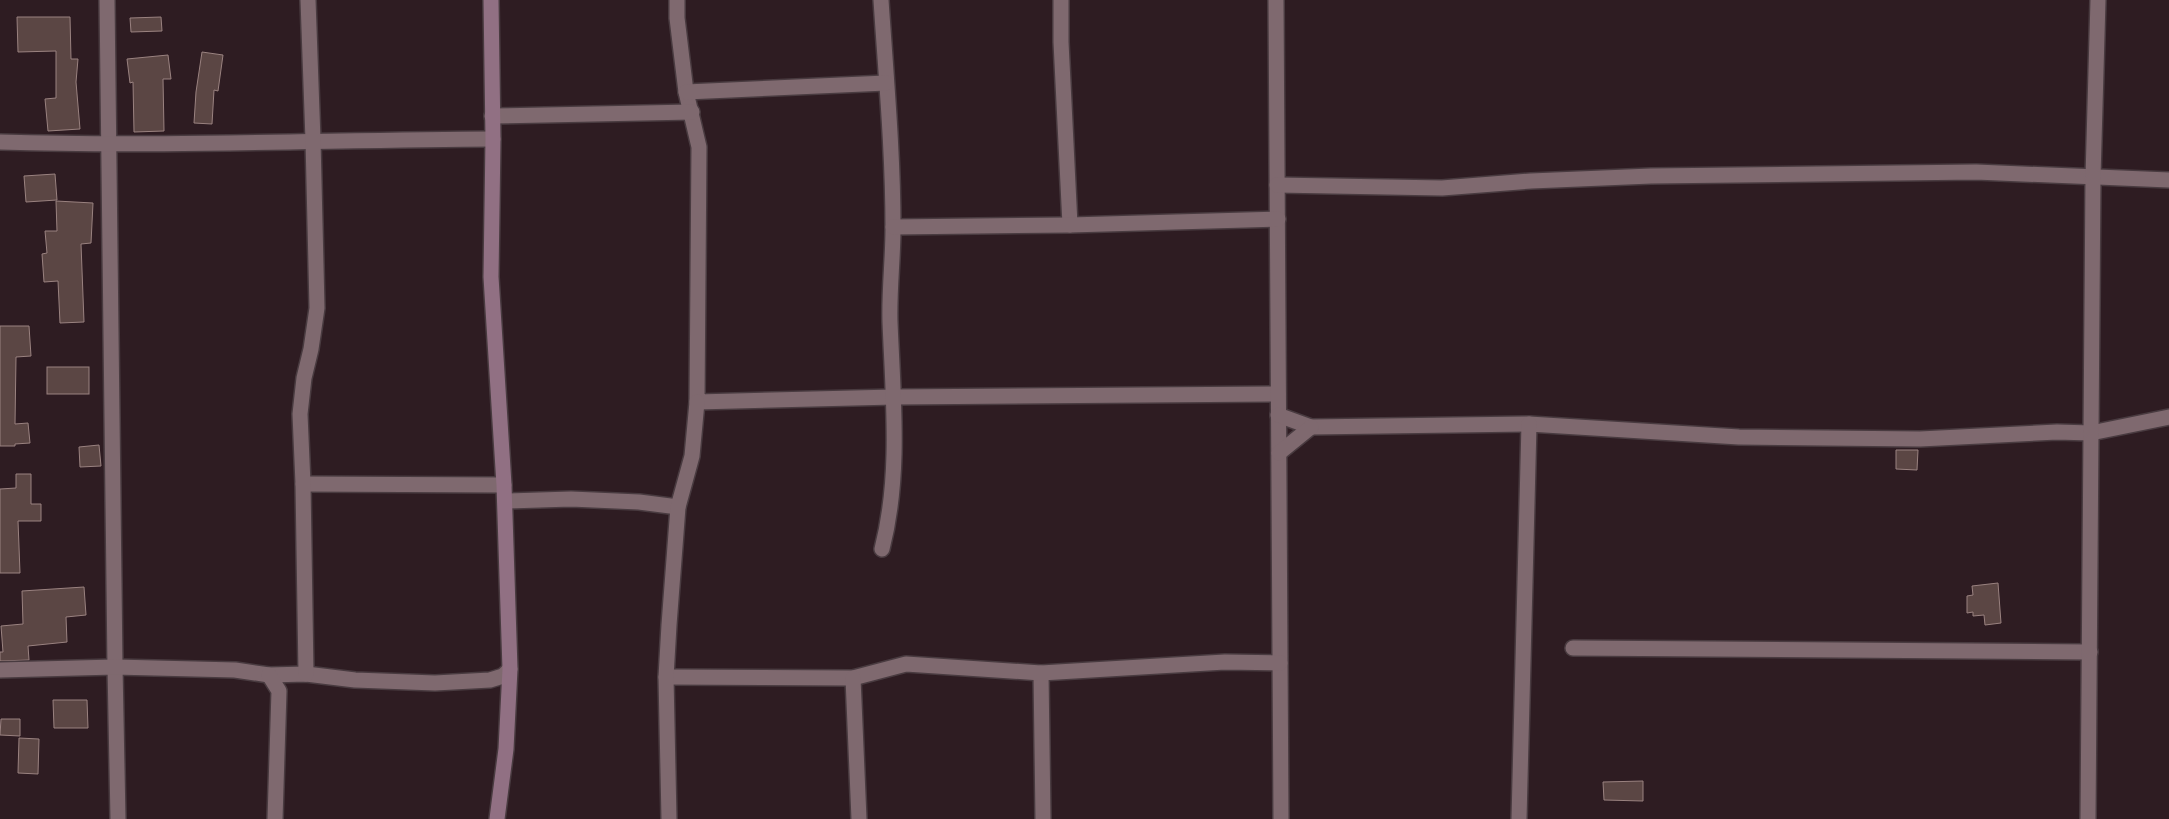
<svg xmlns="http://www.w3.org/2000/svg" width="2169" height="819" font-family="'PT Sans',sans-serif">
  <rect width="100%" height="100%" fill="#2e1c22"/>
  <g fill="#5b4644" stroke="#9a8280">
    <polygon points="17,17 70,17 71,59 78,59 76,82 80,129 48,131 45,99 56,98 56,51 18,52"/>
    <polygon points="161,17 162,31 131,32 130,18"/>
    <polygon points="202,52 223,55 218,91 214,90 212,124 194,123 196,92"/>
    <polygon points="168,55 171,79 163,79 164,131 134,132 133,82 130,83 127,59"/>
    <polygon points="55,174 57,200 26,202 24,176"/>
    <polygon points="56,201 93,203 91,243 81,244 84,322 60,323 58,281 44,282 42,254 47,253 45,231 57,231"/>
    <polygon points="0,326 29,326 31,356 16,357 15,424 28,423 30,443 15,444 15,446 0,446"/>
    <rect x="47" y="367" width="42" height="27"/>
    <polygon points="99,445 101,466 80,467 79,447"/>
    <polygon points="1896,450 1918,450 1917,470 1896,469"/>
    <polygon points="16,474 31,474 31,504 41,504 41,521 18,521 20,573 0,573 0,489 16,488"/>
    <polygon points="1998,583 2001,623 1985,625 1984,615 1973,616 1973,612 1967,613 1967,596 1973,595 1972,586"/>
    <polygon points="84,587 86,615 66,617 67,642 28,646 29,660 0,661 0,652 3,652 1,626 23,624 22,591"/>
    <polygon points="53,700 87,700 88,728 54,728"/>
    <polygon points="1,719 20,719 20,736 0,735"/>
    <polygon points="19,738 39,739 38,774 18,773"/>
    <polygon points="1643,781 1643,801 1604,800 1603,782"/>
  </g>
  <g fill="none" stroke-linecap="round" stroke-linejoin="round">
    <defs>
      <g id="street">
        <polyline points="107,0 115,667 118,819"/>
        <polyline points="677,0 677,18 686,92 699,147 697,402 894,397 1278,394"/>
        <path d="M881 0C886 76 893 152 893 228 893 259 889 291 890 322 893 398 901 475 882 549"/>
        <polyline points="1061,0 1061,42 1070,225"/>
        <polyline points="1276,0 1281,819"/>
        <polyline points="686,92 886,83"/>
        <polyline points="492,116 692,112"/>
        <path d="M0 142C164 147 329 140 493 139"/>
        <polyline points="1277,185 1442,188 1531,181 1651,176 1976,172 2169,180"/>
        <polyline points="893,227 1070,225 1278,219"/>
        <polyline points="1278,415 1311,427 1529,424 1739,437 1920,439 2057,432 2091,433 2169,417"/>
        <polyline points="1279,453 1311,427"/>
        <polyline points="303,484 504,485"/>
        <polyline points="505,501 571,499 639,502 678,507"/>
        <polyline points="1573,648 2090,652"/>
        <polyline points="0,670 115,667 235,670 269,675 306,674 355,680 435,683 490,680 503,676 510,669"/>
        <polyline points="1041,673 1043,819"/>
        <polyline points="306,674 303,484 300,414 304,378 311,349 317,308 313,140 308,0"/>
        <polyline points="269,675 279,691 275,819"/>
        <polyline points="666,677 853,678 906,664 1041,673 1225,662 1280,663"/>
        <polyline points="853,678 859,819"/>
        <polyline points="669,819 666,677 669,625 678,507 692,456 697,402"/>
        <polyline points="1519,819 1529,424"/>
        <polyline points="2088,819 2093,177 2098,0"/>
      </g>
      <polyline id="secondary" points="491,0 493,139 491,277 504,485 510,669 506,749 497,819"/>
    </defs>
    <use href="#street" stroke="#493b40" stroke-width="18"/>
    <use href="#secondary" stroke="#493b40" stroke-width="18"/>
    <use href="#street" stroke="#7f696f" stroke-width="15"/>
    <use href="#secondary" stroke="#917083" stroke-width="15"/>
  </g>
</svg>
